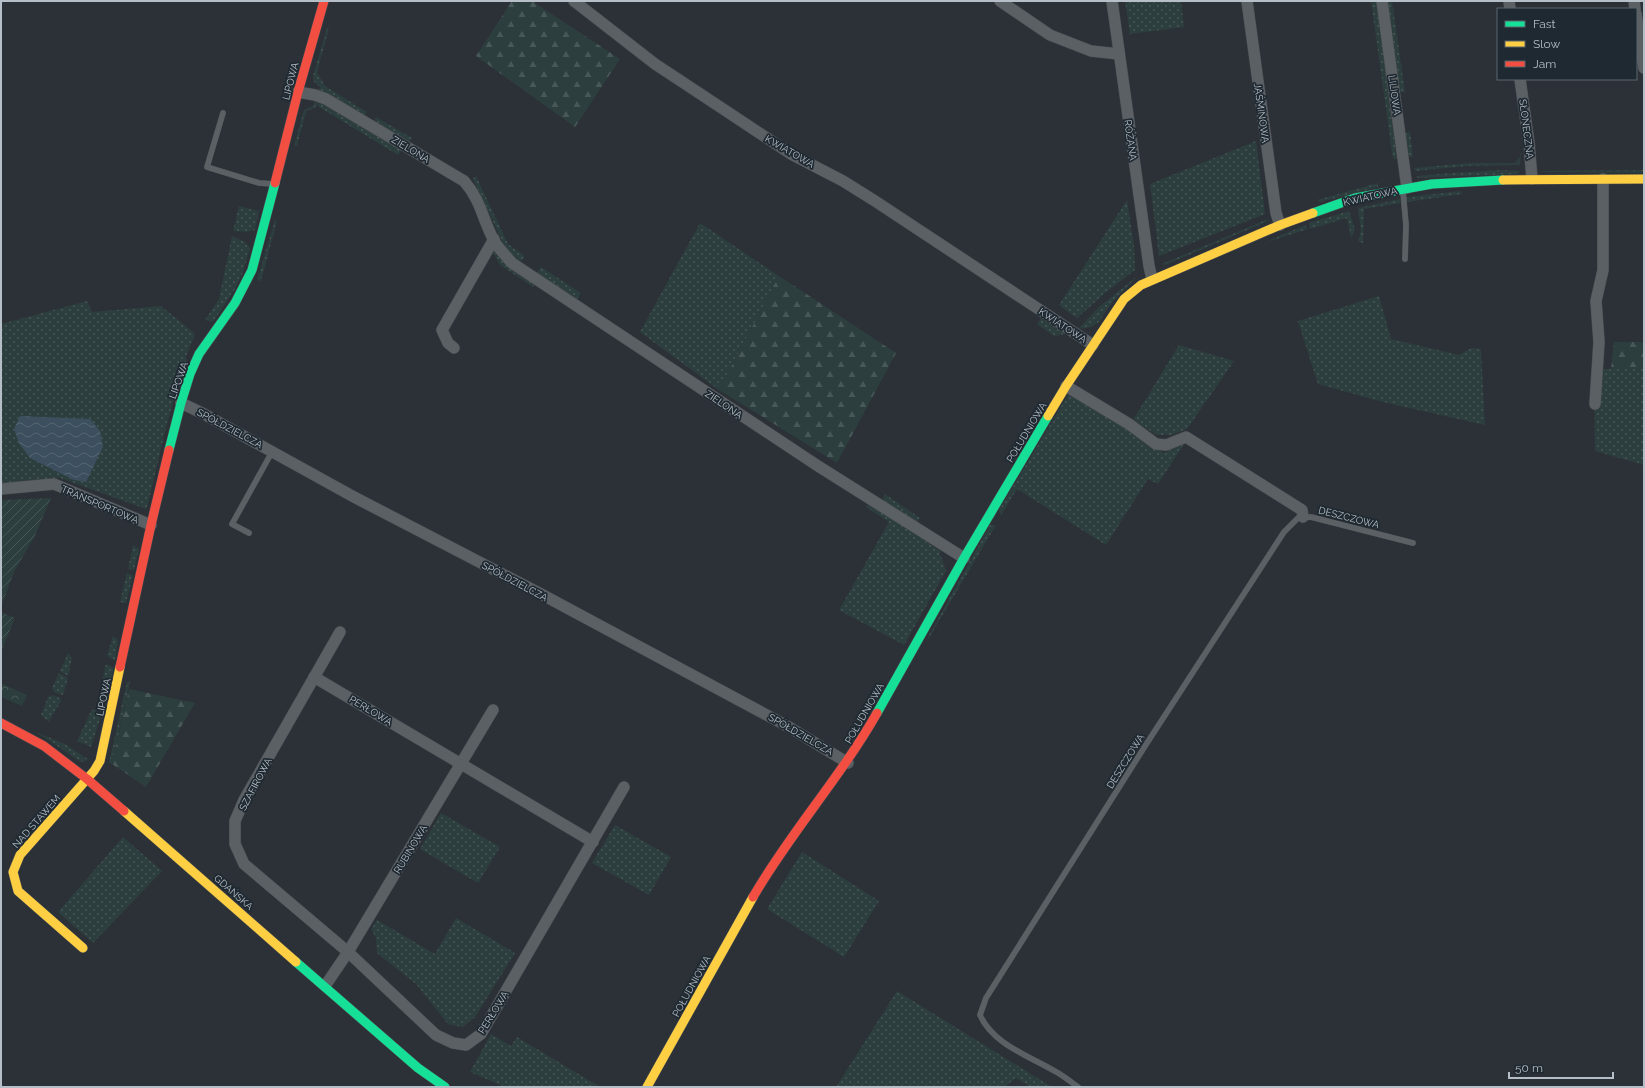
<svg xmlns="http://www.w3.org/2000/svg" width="1645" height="1088" font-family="Raleway,sans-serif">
  <defs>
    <pattern id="grass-dots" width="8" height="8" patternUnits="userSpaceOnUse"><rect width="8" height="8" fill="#2c3e3d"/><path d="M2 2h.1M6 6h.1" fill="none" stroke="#485858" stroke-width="1.8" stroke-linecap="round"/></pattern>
    <pattern id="forest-firs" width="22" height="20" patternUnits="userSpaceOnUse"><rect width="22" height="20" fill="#2c3e3d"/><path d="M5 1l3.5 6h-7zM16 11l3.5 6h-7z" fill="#485858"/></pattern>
    <pattern id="park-crowns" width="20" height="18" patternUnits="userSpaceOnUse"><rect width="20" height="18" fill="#2c3e3d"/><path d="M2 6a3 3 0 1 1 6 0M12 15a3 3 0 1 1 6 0" fill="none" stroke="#485858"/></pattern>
    <pattern id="garden-furrows" width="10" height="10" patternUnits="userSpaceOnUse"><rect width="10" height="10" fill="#2c3e3d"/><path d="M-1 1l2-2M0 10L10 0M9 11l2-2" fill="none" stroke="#485858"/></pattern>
    <pattern id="water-waves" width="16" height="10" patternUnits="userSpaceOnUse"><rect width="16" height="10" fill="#3c4f5e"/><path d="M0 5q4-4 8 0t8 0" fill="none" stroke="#566774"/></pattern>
  </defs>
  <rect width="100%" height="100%" fill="#2c3137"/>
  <g fill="url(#grass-dots)">
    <polygon points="1125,1 1181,1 1184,27 1130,34"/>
    <polygon points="1371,1 1377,1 1397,159 1393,159"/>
    <polygon points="1386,1 1392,1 1405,92 1398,92"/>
    <polygon points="327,28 329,28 317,72 325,86 367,112 364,116 318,90 320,87 314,82 313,76"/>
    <polygon points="314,102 323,104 402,149 398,155 319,107 317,103 317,107 306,111 297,146 294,146 304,110 314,106"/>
    <polygon points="376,117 412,138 409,142 374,121"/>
    <polygon points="1410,131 1413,157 1408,157 1405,134"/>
    <polygon points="1256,141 1265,214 1159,256 1150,184"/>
    <polygon points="1520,153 1521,153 1520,165 1466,166 1416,171 1414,168 1470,163 1515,163 1520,157"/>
    <polygon points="1502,170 1520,171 1517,174 1418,178 1416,176 1452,173"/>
    <polygon points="1644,170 1641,173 1544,172 1541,171"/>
    <polygon points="476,176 508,244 525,256 520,262 508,250 503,243 473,179"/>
    <polygon points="1378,183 1378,187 1320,202 1317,200"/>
    <polygon points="1461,191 1462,194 1407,202 1406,197"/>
    <polygon points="1400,199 1401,203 1364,209 1363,243 1358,241 1361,231 1358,208"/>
    <polygon points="1127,200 1134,245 1135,270 1105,293 1077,318 1059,305"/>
    <polygon points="239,206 259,211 255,230 247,232 233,231"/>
    <polygon points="1349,211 1355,230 1351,238 1347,218 1310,229 1309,225 1309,223"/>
    <polygon points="1268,219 1266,222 1165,265 1162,264"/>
    <polygon points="275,220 277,221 261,281 257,280"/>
    <polygon points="700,223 779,276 719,390 640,332"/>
    <polygon points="1305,225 1308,229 1270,241 1270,240"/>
    <polygon points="232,236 245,242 250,248 243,272 235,289 213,322 205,320 219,299"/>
    <polygon points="493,252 498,253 535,284 533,287 500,265"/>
    <polygon points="541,267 581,293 576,301 536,274"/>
    <polygon points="1139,275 1113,301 1099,322 1091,327 1078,329 1100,306"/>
    <polygon points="1379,296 1391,339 1459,355 1471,348 1481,349 1485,425 1383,402 1318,384 1298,321"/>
    <path d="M87 301 92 312 161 306 195 334 186 357 187 360C169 407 160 455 148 504L146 509 60 478 1 483V324Z"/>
    <polygon points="1041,318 1065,334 1054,336 1037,324"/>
    <polygon points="1179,345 1234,361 1187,429 1172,435 1157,435 1133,420"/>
    <polygon points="1594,369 1644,369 1644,465 1595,451"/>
    <polygon points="1069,393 1164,453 1186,441 1158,484 1148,479 1106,545 1017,489 1001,515 999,510"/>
    <polygon points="885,494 920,518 917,523 882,500"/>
    <polygon points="869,504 941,551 939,555 941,556 946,571 904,645 839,610 889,522 866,507"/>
    <polygon points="990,525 996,525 929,638 928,637"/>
    <polygon points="133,545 139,549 134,570 128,569"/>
    <polygon points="127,573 133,575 126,603 120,602"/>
    <polygon points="113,636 118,640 115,661 107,656"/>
    <polygon points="68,653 72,658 68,676 60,671"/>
    <polygon points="106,664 114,668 109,688 101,686"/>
    <polygon points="59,673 68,678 63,695 54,692 52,688"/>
    <polygon points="127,682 130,682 112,764 109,763"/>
    <polygon points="53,695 62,699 49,722 41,715 48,697"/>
    <polygon points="92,709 99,713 100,719 91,747 77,741"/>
    <polygon points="36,732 65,744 89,760 81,762"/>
    <polygon points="441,813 500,847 478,883 420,849"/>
    <polygon points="615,825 671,857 649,895 592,863"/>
    <polygon points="123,837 162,871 93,943 58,912"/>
    <polygon points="802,852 879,901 844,957 767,909"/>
    <polygon points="456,918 515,953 475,1017 463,1027 448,1024 416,984 377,953 376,938 371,929 377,920 435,954"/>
    <polygon points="897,991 1052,1087 1030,1087 1016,1078 1004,1087 836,1087"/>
    <polygon points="491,1034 511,1046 517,1037 600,1087 505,1087 470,1072"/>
  </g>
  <g fill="url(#forest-firs)">
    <polygon points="512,1 532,1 620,59 575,127 476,56"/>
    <polygon points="779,276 896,353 837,463 719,390"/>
    <polygon points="1614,342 1644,342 1644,369 1611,369"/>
    <polygon points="129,689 195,703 146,787 112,764"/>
  </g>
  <polygon fill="url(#park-crowns)" points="1,683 27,695 22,706 1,697"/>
  <g fill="url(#garden-furrows)">
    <polygon points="51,498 35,536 14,572 1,607 1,500"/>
    <polygon points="1,612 15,618 1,652"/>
  </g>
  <polygon fill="url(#water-waves)" points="20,416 90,419 100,431 103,447 86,482 74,480 30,458 19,443 14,429"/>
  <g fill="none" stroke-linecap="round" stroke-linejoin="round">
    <defs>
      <g id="lane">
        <polyline points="223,113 207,167 259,183 274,184"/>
        <polyline points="1403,191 1406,225 1405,259"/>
        <polyline points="249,533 232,524 272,452"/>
        <path d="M1078 1087C1071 1082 1065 1077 1058 1073 1032 1057 993 1045 980 1015L986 998 1147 743 1284 532 1298 518 1311 517 1413 543"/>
      </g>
      <g id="street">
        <polyline points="574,1 655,64 702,95 791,154 843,181 875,201 1093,345"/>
        <polyline points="1000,1 1050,35 1091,51 1119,54"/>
        <polyline points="1112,1 1149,266 1152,279"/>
        <polyline points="1247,1 1276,213 1280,225"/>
        <polyline points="1382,1 1407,188"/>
        <polyline points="1509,1 1510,9"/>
        <polyline points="1634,1 1635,9"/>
        <polyline points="1636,14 1644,68"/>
        <polyline points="1520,79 1529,143 1532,179"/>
        <path d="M298 92 315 95 326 99 464 181C482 201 483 223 496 244 501 251 507 257 512 263L818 466 964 558"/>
        <polyline points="454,348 448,343 442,330 494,239"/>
        <polyline points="1066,386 1129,424 1156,444 1166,445 1186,437 1302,510 1303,517"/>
        <polyline points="181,403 202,413 354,497 541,594 789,727 848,763"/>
        <polyline points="1595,404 1599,342 1596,301 1603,270 1603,179"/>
        <polyline points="1,489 54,484 151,525"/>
        <polyline points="340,632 244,800 235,821 235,844 244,864 348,952 436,1035 453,1043 466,1045 481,1034 624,787"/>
        <polyline points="314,677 593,842"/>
        <polyline points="325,986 348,952 493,710"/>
      </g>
      <g id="fast">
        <polyline points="1313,213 1355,198 1432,184 1503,180"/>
        <polyline points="169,450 181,403 190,374 199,354 235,303 252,270 275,183"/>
        <polyline points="877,713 964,558 1048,416"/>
        <polyline points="296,962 418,1068 445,1087"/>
      </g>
      <g id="slow">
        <polyline points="1503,180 1644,179"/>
        <polyline points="1048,416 1066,386 1124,299 1141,285 1280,225 1313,213"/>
        <polyline points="124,811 296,962"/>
        <polyline points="83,948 18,891 13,872 20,855 94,771 100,761 120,667"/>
        <polyline points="647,1087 753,897"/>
      </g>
      <g id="jam">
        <polyline points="275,183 298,92 324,1"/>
        <polyline points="120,667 151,525 169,450"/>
        <polyline points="1,723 44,746 87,779 124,811"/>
        <path d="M753 897C790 833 840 778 877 713"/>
      </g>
    </defs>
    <use href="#lane" stroke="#4a4d52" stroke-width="6"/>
    <use href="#street" stroke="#4a4d52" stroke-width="12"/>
    <use href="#fast" stroke="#4a4d52" stroke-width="10"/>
    <use href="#slow" stroke="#4a4d52" stroke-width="10"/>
    <use href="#jam" stroke="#4a4d52" stroke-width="10"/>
    <use href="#lane" stroke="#5b6065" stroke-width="5.5"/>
    <use href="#street" stroke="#5b6065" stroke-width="11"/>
    <use href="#fast" stroke="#16e098" stroke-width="9"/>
    <use href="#slow" stroke="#ffcf43" stroke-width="9"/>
    <use href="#jam" stroke="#f24e42" stroke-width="9"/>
  </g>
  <g text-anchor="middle" stroke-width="3.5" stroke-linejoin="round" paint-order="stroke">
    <g font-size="10" fill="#b6bfc7" stroke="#1f2931">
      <text transform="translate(290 81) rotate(-75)" y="4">LIPOWA</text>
      <text transform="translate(1395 95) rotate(82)" y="4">LILIOWA</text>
      <text transform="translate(1262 113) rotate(82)" y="4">JAŚMINOWA</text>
      <text transform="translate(1527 129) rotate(83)" y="4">SŁONECZNA</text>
      <text transform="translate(1131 140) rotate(82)" y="4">RÓŻANA</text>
      <text transform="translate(411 149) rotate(31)" y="4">ZIELONA</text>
      <text transform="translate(790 151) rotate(30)" y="4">KWIATOWA</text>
      <text transform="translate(1370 196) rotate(-13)" y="4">KWIATOWA</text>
      <text transform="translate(1063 325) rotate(33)" y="4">KWIATOWA</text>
      <text transform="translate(178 380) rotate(-70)" y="4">LIPOWA</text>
      <text transform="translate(724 404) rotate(34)" y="4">ZIELONA</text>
      <text transform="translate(230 428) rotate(28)" y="4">SPÓŁDZIELCZA</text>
      <text transform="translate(1026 432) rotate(-59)" y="4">POŁUDNIOWA</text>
      <text transform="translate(100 504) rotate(23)" y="4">TRANSPORTOWA</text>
      <text transform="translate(1349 517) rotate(14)" y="4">DESZCZOWA</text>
      <text transform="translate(515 581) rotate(28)" y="4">SPÓŁDZIELCZA</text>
      <text transform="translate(103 697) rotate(-78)" y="4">LIPOWA</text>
      <text transform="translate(371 710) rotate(31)" y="4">PERŁOWA</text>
      <text transform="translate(864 713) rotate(-60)" y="4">POŁUDNIOWA</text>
      <text transform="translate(801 734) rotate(30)" y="4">SPÓŁDZIELCZA</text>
      <text transform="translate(1125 761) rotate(-58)" y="4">DESZCZOWA</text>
      <text transform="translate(255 784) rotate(-62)" y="4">SZAFIROWA</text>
      <text transform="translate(36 821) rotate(-49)" y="4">NAD STAWEM</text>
      <text transform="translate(410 849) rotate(-59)" y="4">RUBINOWA</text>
      <text transform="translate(234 892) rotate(41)" y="4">GDAŃSKA</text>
      <text transform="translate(691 986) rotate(-61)" y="4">POŁUDNIOWA</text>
      <text transform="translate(493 1012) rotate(-58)" y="4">PERŁOWA</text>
    </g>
  </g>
  <rect width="1645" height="1088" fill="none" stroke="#b6bfc7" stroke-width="4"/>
  <rect x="1497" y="8" width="140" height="72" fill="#1f2931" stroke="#5b656d"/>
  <rect x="1505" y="21" width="20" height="6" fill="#16e098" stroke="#5b656d"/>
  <text x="1533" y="28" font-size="12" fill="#b6bfc7">Fast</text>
  <rect x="1505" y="41" width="20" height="6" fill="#ffcf43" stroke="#5b656d"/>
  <text x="1533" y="48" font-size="12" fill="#b6bfc7">Slow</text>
  <rect x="1505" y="61" width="20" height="6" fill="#f24e42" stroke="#5b656d"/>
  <text x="1533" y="68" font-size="12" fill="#b6bfc7">Jam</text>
  <path d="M1509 1072v6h104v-6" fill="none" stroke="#b6bfc7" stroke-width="2"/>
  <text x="1515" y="1072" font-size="12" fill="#b6bfc7" stroke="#1f2931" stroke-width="3" paint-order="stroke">50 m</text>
</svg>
